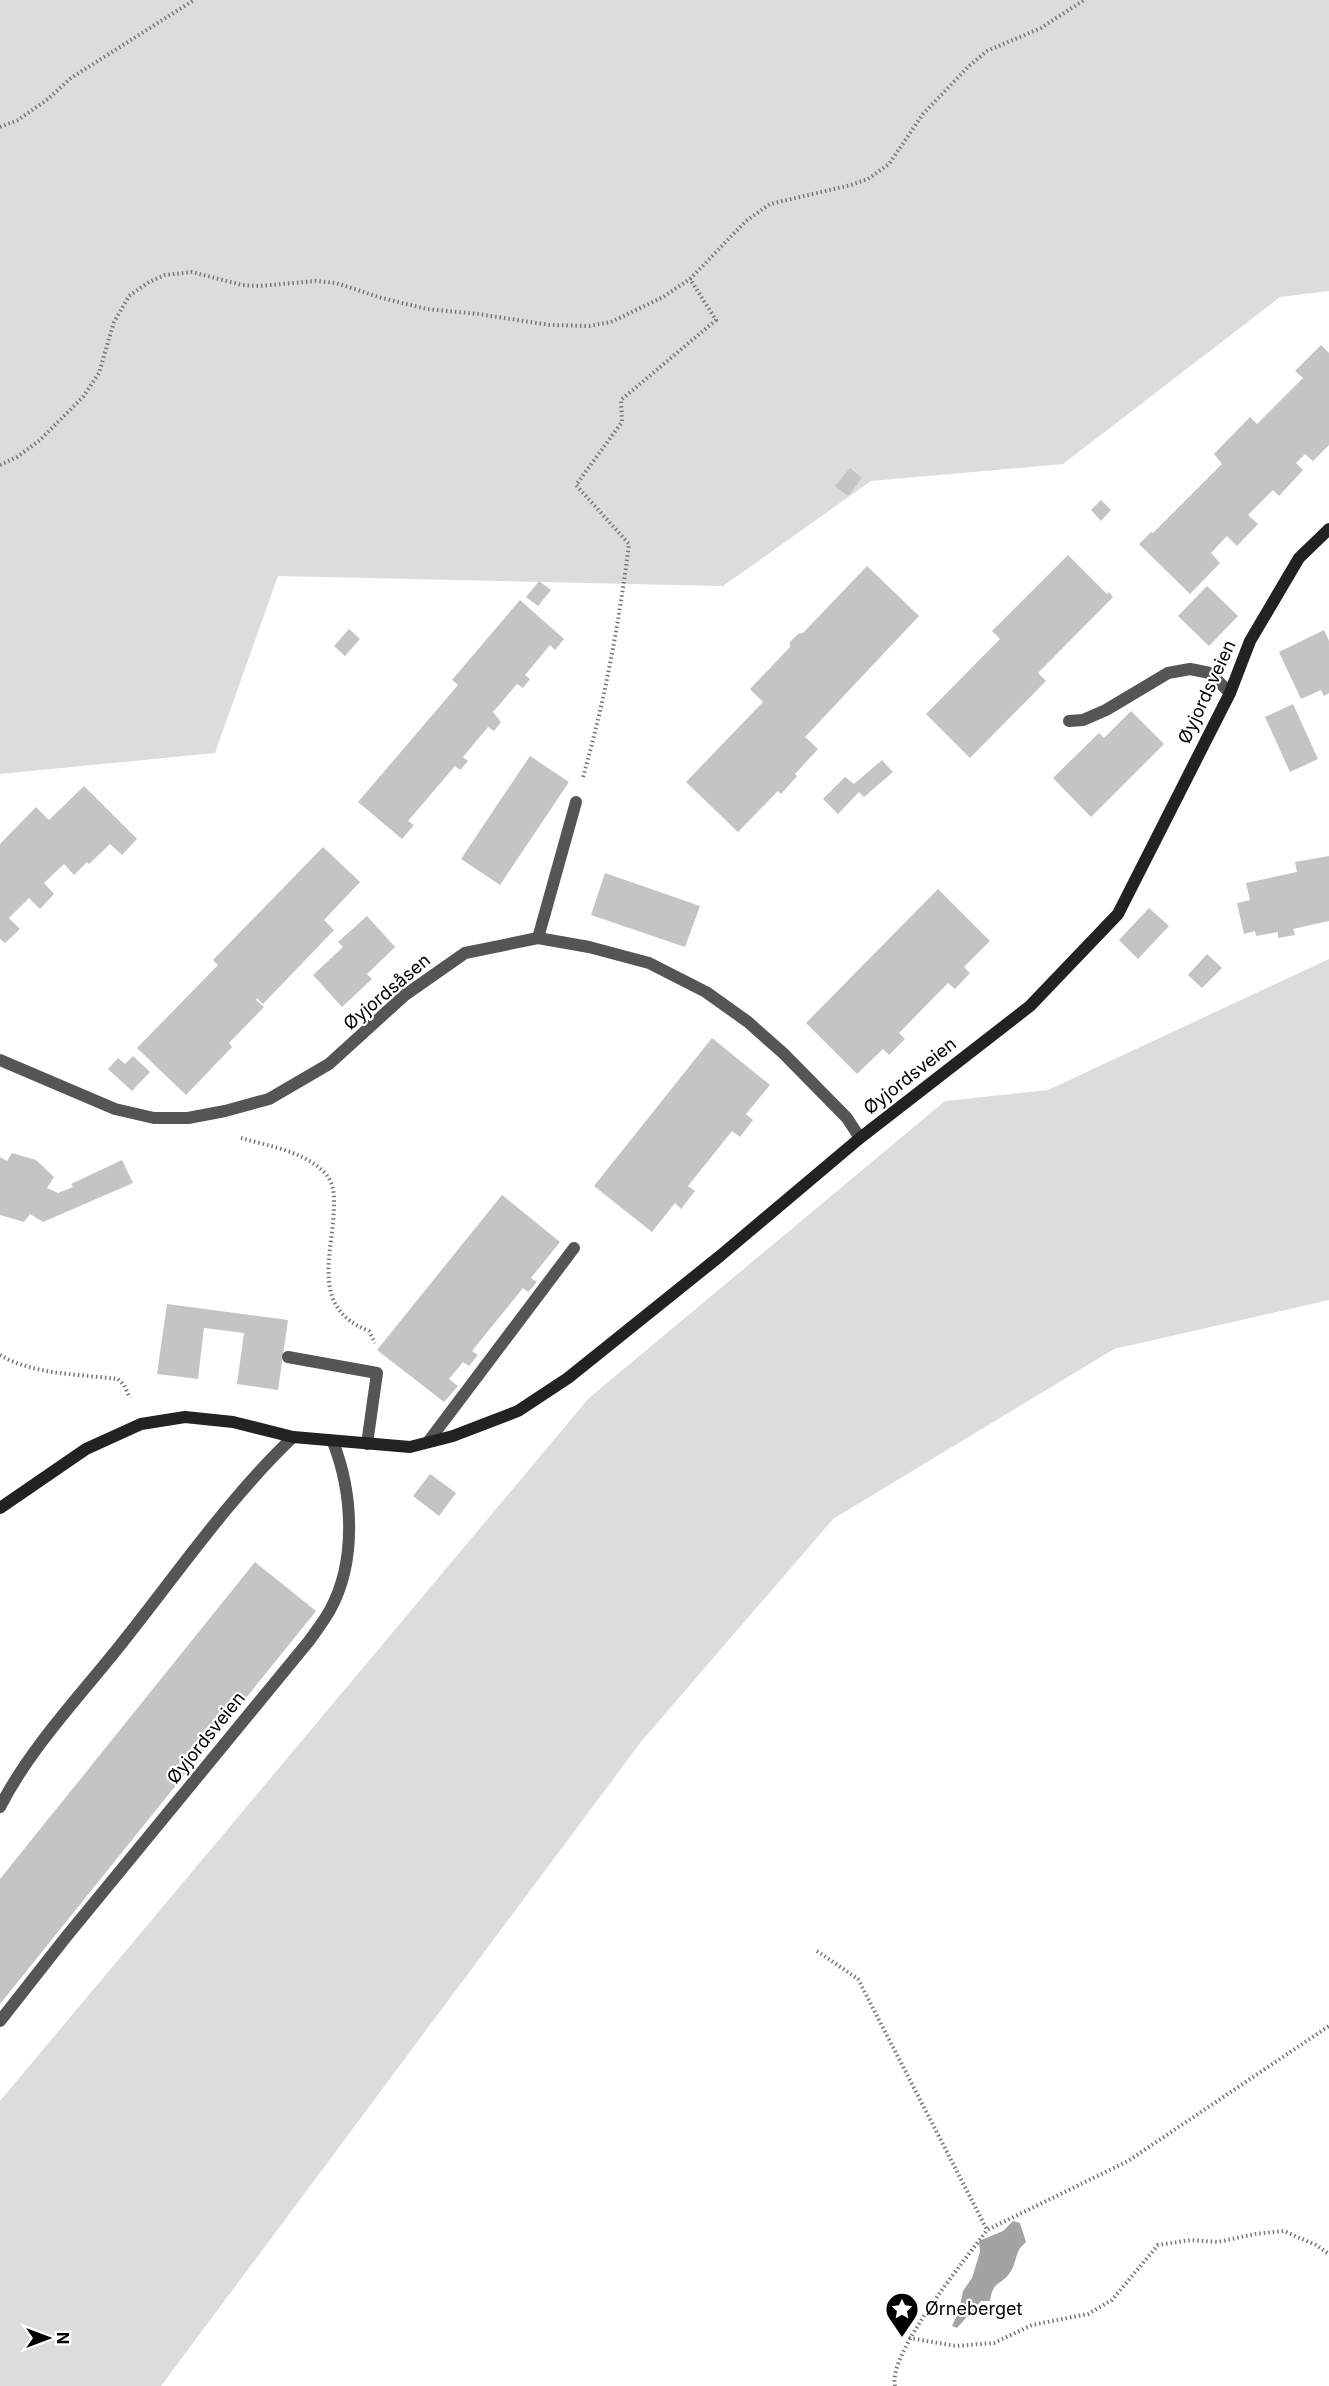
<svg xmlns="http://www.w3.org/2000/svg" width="1329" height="2386" font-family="Inter,sans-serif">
  <rect width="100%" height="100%" fill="#fff"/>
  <g fill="#dcdcdc">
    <polygon points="0,0 1329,0 1329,291 1280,297 1063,464 871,481 723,586 278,576 215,753 0,774"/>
    <polygon points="1329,959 1329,1300 1114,1349 833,1519 640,1743 161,2386 0,2386 0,2101 589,1398 945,1101 1048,1090"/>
  </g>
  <path fill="#a3a3a3" d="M1013 2221 1020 2223 1026 2242C1014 2252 1018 2259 1011 2271 1002 2286 993 2279 990 2301H981L957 2328 952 2326 959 2311 963 2291 972 2278 980 2252 979 2241 1003 2231Z"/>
  <g fill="#c4c4c4">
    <polygon points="1321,345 1329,353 1329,445 1313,461 1305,454 1296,463 1303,470 1279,496 1273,490 1248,515 1258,524 1237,546 1227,536 1211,553 1220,563 1190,594 1139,544 1151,532 1153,533 1222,464 1214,454 1250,417 1257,424 1303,378 1295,371"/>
    <polygon points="850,468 862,478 848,496 835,486"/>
    <polygon points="1101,500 1111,510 1101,521 1091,510"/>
    <polygon points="1068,555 1107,594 1109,592 1113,597 1038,673 1046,681 970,758 926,714 1000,639 992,631"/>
    <polygon points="867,566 919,616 805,737 818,749 795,774 797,776 781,794 778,791 738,832 686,782 763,702 750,689 790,647 790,642 798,634 803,633"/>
    <polygon points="539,581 551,590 538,606 526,597"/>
    <polygon points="1207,586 1238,616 1209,646 1178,616"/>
    <polygon points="520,600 564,639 555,650 550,645 525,675 530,679 523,688 517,684 493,712 501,722 494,731 488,727 463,757 468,761 460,770 455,766 408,821 414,825 402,839 358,802 458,685 452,680"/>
    <polygon points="349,629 360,639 345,656 334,646"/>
    <polygon points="1324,630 1329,641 1329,693 1324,696 1321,690 1301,699 1279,652"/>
    <polygon points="1293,704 1318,759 1290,772 1265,717"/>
    <polygon points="1131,711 1164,744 1091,817 1053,778 1099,733 1104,738"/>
    <polygon points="530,756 569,782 500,885 461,859"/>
    <polygon points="882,760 893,772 864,797 859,792 838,814 823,799 845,777 854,784"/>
    <polygon points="84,786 137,839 122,855 110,844 89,864 87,862 74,875 64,864 44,883 54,894 40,909 29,898 9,918 20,929 5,943 0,939 0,844 36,807 49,820"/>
    <polygon points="323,847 360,882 324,920 334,930 263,1004 257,998 256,1000 264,1007 229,1043 232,1047 186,1095 137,1048 218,965 213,960"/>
    <polygon points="1329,856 1329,921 1293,929 1295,935 1278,938 1278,932 1256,936 1255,931 1244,934 1237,903 1250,900 1246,883 1297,872 1295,862"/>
    <polygon points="605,873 700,906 685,947 591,915"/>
    <polygon points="938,889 990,941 964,967 970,973 955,989 948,983 899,1033 905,1039 889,1055 883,1049 857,1074 806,1023"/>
    <polygon points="1149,908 1169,926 1138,959 1119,940"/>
    <polygon points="367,916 395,947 367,974 372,979 342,1007 313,975 343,947 338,942"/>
    <polygon points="1207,954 1222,968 1202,988 1188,975"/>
    <polygon points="712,1038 770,1085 746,1114 753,1120 740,1137 732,1131 688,1186 695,1191 681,1209 675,1203 652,1232 594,1186"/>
    <polygon points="133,1056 150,1072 132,1091 108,1069 118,1058 125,1064"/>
    <polygon points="12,1153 36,1160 54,1177 47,1188 58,1193 73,1187 71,1184 122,1160 133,1183 43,1222 30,1214 24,1222 0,1215 0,1157 7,1161"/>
    <polygon points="502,1195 560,1242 531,1278 537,1282 528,1292 523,1288 472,1351 478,1355 469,1366 463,1362 449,1379 458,1386 444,1402 377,1350"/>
    <polygon points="167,1304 288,1320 278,1390 237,1384 244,1333 204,1328 198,1379 157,1374"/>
    <polygon points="430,1474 456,1493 439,1516 413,1496"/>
    <polygon points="255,1562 316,1611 0,2004 0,1879"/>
  </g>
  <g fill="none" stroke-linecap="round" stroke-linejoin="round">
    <g stroke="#777" stroke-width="4" stroke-dasharray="1.5 3" stroke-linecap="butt">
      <polyline points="0,127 18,120 48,99 71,78 194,0"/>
      <polyline points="0,465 17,457 40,440 83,397 99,373 114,322 129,296 149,282 165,275 192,272 242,285 259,286 316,281 336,283 382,298 427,309 478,314 550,325 589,326 611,322 663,297 690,279 746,221 770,204 851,185 868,179 889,164 923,114 969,66 987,51 1041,28 1084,0"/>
      <path d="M583 777C605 700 619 623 629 544L576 485 622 422 621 400 716 320 690 279"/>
      <path d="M241 1138C268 1146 304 1151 325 1173 333 1182 334 1192 334 1203 334 1253 308 1307 369 1331L375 1343"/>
      <path d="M0 1355C34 1375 79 1374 118 1379L124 1385 130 1398"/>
      <polyline points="817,1951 858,1979 987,2230 1128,2161 1329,2026"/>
      <polyline points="909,2338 956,2346 994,2343 1032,2325 1088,2314 1112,2300 1158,2245 1191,2240 1218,2242 1255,2234 1284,2231 1316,2245 1329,2254"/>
      <path d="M895 2386C887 2354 966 2259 987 2230"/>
    </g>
    <g stroke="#555" stroke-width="12">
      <polyline points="1069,721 1083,720 1106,710 1168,673 1190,669 1210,673 1230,693"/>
      <polyline points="538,938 576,802"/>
      <polyline points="288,1357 377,1373 367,1444"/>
      <polyline points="428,1442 574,1248"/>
      <path d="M0 1807C30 1748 81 1695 122 1643 177 1574 229 1498 293 1437"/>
      <path d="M0 2021 66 1937 309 1641C316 1631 324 1621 330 1610 357 1561 353 1493 333 1442"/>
    </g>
    <polyline stroke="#555" stroke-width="12" points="0,1060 115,1109 154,1118 188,1118 225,1111 269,1099 329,1064 405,995 465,953 538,938 589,947 649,963 706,992 748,1022 783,1053 847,1118 860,1138"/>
    <polyline stroke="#222" stroke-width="12" points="0,1508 86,1449 141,1424 185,1417 233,1422 293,1437 410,1447 453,1436 518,1411 568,1378 720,1256 860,1138 1030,1006 1118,914 1230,693 1250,641 1299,558 1329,529"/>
  </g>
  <defs>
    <symbol id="sight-pin" viewBox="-11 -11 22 30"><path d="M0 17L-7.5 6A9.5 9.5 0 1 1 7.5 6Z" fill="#000" stroke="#fff"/><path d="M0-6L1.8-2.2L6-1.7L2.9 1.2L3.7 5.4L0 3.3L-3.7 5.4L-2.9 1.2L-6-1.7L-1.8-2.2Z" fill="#fff"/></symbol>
  </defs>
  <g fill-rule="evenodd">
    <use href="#sight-pin" x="883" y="2290" width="38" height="52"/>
  </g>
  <g text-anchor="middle" stroke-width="4.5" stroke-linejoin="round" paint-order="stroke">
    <g font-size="18" fill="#000" stroke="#fff">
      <text transform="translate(1207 692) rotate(-65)" y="6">Øyjordsveien</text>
      <text transform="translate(387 992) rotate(-40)" y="6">Øyjordsåsen</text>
      <text transform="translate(910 1076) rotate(-38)" y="6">Øyjordsveien</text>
      <text transform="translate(206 1738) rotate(-51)" y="6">Øyjordsveien</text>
    </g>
    <g font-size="18" fill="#000" stroke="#fff" text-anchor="start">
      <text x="925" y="2315">Ørneberget</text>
    </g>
  </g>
  <g transform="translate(48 2338) rotate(90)" stroke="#ffffff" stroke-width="4.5" paint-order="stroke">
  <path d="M0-4.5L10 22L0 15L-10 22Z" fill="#000000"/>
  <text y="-9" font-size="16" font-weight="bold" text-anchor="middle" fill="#000000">N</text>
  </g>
</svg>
